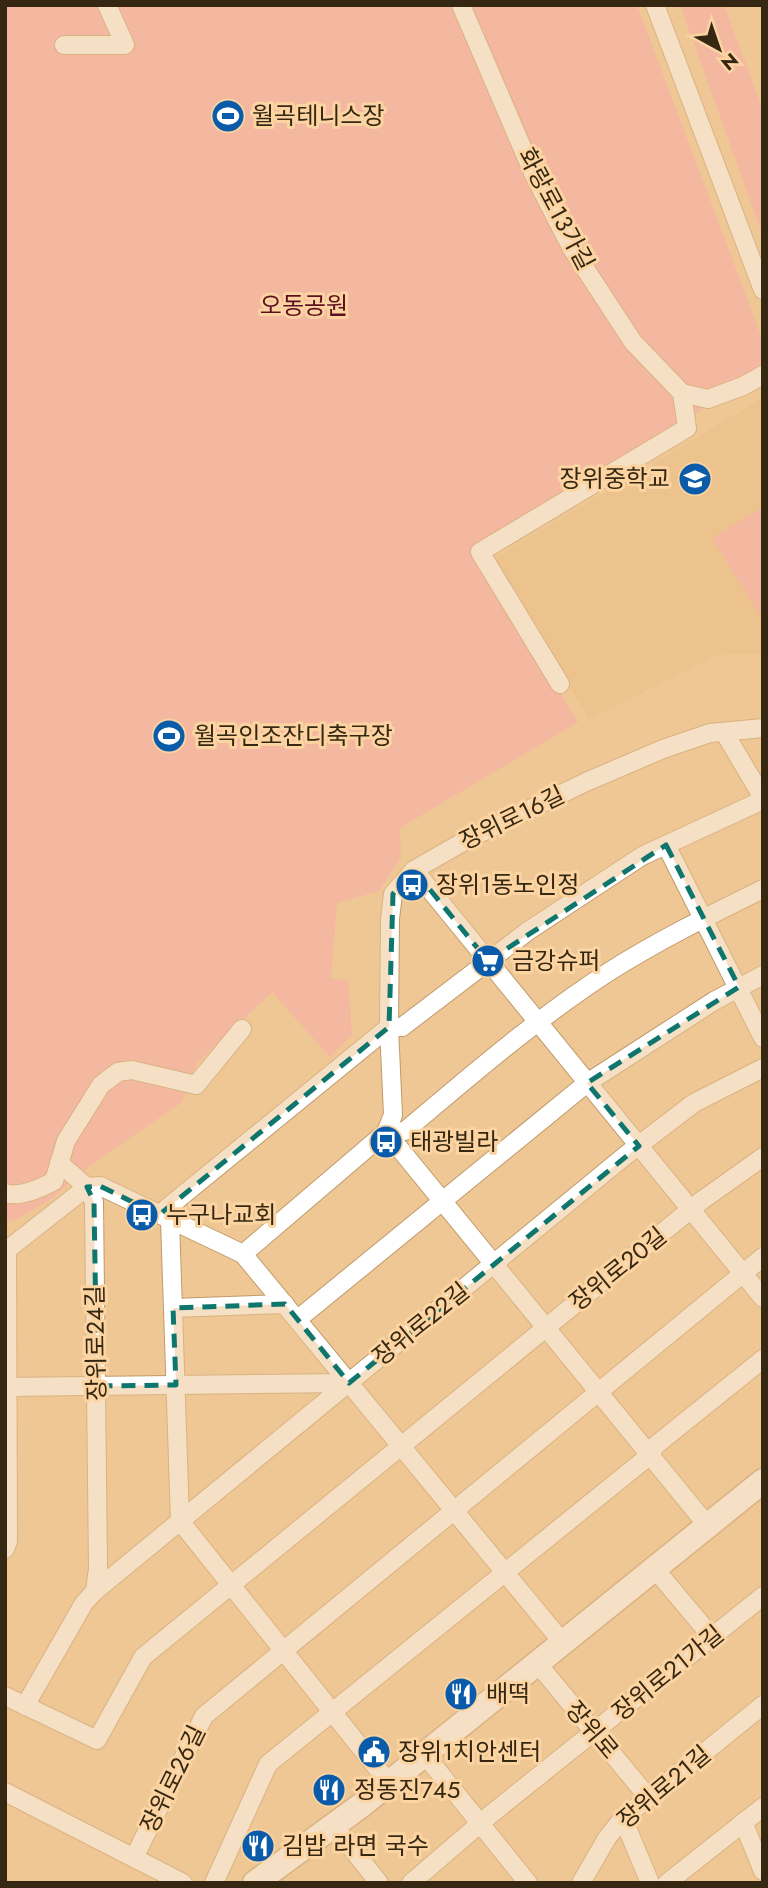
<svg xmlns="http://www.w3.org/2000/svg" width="768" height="1888" font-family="Jost,'Noto Sans KR',sans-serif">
  <rect width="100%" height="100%" fill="#eec795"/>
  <polygon fill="#e9bd84" points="763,398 763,654 719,655 589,719 493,560"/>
  <g fill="#fba6ae">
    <polygon points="5,5 637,5 763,341 763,362 693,416 474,551 578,722 400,828 401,857 379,891 337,903 331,978 348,981 352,1035 330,1057 272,992 197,1063 181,1103 92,1164 51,1199 14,1221 5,1220"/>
    <polygon points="680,5 724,5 763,110 763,236"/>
    <polygon points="763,507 763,621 712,538"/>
  </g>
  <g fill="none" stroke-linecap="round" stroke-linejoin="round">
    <defs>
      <g id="street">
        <polyline points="461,5 534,175 571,247 633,342 682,393 708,399 743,386 763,375"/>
        <polyline points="655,5 763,290"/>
        <polyline points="64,45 125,45 107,5"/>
        <polyline points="560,684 480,552 687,428 682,393"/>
        <polyline points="724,732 763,798"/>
        <polyline points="666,845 763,1038"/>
        <polyline points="414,870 763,1298"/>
        <polyline points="386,1132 707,1525"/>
        <path d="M386 1132 405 1131C470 1076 535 1020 607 973 657 941 710 915 763 889"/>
        <polyline points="59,1163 87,1187 94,1202 98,1569 95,1591"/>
        <polyline points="87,1187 100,1186 243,1254 563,1643"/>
        <path d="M5 1193C20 1198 41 1188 54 1181L66 1141 101 1085 118 1072 132 1070 196 1085 242 1029"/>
        <polyline points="243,1254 386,1132 393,1115 389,1027 390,919 393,894 414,870 468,839 586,782 663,749 710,733 763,728"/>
        <polyline points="173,1308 285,1304"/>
        <polyline points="298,1319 587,1083 714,1001 763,975"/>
        <polyline points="5,1387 349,1383"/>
        <polyline points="5,1549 8,1541 7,1250 87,1187"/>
        <polyline points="654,1568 712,1637"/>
        <polyline points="537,1663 648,1797"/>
        <polyline points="5,1696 97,1740 143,1657 701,1201 763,1157"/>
        <polyline points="25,1706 84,1603 95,1591 626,1155 694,1103 763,1068"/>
        <polyline points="425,1755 528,1883"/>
        <polyline points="389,1783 180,1521 170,1220 167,1208 389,1027 402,1027 528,931 642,856 763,800"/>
        <polyline points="5,1792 183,1883"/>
        <polyline points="623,1818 650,1883"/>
        <polyline points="743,1822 763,1871"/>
        <polyline points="334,1826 379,1883"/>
        <polyline points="134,1858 204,1716 763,1257"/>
        <polyline points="214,1883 268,1764 649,1456 656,1445 763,1359"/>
        <polyline points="411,1883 490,1815 763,1596"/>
        <polyline points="581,1883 607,1838 623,1818 763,1705"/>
        <polyline points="667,1883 763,1807"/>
      </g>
      <polyline id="secondary" points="255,1883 363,1804 763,1481"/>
    </defs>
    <use href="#street" stroke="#c09a69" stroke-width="20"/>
    <use href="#secondary" stroke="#c09a69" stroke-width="27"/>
    <use href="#street" stroke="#fff" stroke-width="18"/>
    <use href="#secondary" stroke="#fff" stroke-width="24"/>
  </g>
  <path d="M0 0H768V1888H0ZM666 845 739 987 587 1083 639 1146 349 1383 285 1304 173 1308 176 1385 97 1386 94 1202 87 1187 100 1186 159 1215 389 1027 393 894 414 870 488 961Z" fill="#eec795" fill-opacity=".55" fill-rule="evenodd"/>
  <path fill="none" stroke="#0f766e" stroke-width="5" stroke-dasharray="14 9" stroke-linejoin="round" d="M666 845 739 987 587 1083 639 1146 349 1383 285 1304 173 1308 176 1385 97 1386 94 1202 87 1187 100 1186 159 1215 389 1027 393 894 414 870 488 961Z"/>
  <defs>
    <symbol id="stadium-disc" viewBox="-11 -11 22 22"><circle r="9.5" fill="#0a5caa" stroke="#fcd4a1"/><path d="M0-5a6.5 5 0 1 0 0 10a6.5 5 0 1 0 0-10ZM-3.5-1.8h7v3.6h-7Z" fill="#fff"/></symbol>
    <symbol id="school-disc" viewBox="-11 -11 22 22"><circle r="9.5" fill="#0a5caa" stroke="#fcd4a1"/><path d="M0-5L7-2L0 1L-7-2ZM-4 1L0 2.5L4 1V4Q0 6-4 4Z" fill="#fff"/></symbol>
    <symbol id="bus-disc" viewBox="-11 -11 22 22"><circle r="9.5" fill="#0a5caa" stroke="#fcd4a1"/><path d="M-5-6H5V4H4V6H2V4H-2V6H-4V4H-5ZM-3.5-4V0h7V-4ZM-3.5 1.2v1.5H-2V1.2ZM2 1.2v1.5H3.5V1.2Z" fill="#fff"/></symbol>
    <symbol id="supermarket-disc" viewBox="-11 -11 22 22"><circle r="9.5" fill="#0a5caa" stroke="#fcd4a1"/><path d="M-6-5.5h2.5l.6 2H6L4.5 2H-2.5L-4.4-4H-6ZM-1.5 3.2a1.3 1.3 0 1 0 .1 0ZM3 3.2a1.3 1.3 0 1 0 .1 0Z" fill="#fff"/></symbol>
    <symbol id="restaurant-disc" viewBox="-11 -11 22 22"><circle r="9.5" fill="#0a5caa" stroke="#fcd4a1"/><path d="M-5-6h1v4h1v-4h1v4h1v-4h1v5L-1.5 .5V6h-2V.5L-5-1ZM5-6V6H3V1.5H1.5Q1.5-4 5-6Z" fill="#fff"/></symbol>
    <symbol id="civic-disc" viewBox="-11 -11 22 22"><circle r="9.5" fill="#0a5caa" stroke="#fcd4a1"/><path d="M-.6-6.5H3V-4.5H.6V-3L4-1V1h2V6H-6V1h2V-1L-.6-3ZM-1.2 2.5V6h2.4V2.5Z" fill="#fff"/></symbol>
  </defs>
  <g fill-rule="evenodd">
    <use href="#stadium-disc" x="209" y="97" width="38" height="38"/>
    <use href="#school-disc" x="676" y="460" width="38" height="38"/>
    <use href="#stadium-disc" x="150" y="717" width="38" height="38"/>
    <use href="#bus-disc" x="393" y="866" width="38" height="38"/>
    <use href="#supermarket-disc" x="469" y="942" width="38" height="38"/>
    <use href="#bus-disc" x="367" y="1123" width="38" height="38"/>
    <use href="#bus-disc" x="123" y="1196" width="38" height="38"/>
    <use href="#restaurant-disc" x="442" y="1675" width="38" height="38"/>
    <use href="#civic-disc" x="355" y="1733" width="38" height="38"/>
    <use href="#restaurant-disc" x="310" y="1771" width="38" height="38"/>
    <use href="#restaurant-disc" x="239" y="1827" width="38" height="38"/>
  </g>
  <g text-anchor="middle" stroke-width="6" stroke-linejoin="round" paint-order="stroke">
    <g font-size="24" fill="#352712" stroke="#fcd4a1" text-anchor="start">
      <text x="252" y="124">월곡테니스장</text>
      <text x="670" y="487" text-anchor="end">장위중학교</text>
      <text x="194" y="744">월곡인조잔디축구장</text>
      <text x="436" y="893">장위1동노인정</text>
      <text x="512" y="969">금강슈퍼</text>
      <text x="410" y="1150">태광빌라</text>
      <text x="166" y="1223">누구나교회</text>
      <text x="486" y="1702">배떡</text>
      <text x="398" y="1760">장위1치안센터</text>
      <text x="354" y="1798">정동진745</text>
      <text x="282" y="1854">김밥 라면 국수</text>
    </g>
    <g font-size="24" fill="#352712" stroke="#fcd4a1">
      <text transform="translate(556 209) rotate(62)" y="8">화랑로13가길</text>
      <text transform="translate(512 818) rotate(-26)" y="8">장위로16길</text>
      <text transform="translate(618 1269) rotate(-39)" y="8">장위로20길</text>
      <text transform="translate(421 1324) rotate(-39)" y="8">장위로22길</text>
      <text transform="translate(96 1343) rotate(-91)" y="8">장위로24길</text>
      <text transform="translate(668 1673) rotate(-39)" y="8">장위로21가길</text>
      <text transform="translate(592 1730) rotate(50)" y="8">장위로</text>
      <text transform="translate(173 1779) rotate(-64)" y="8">장위로26길</text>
      <text transform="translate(664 1787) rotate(-40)" y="8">장위로21길</text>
    </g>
    <g font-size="24" fill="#5d0f21" stroke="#fcd4a1">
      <text x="304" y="314">오동공원</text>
    </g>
  </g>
  <rect width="768" height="1888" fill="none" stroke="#352712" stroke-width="14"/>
  <g transform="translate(719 49) rotate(140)" stroke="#fcd4a1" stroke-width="5" paint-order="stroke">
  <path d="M0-5L12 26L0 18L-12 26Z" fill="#352712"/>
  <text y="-10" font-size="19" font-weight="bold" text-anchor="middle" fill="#352712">N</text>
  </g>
</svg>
